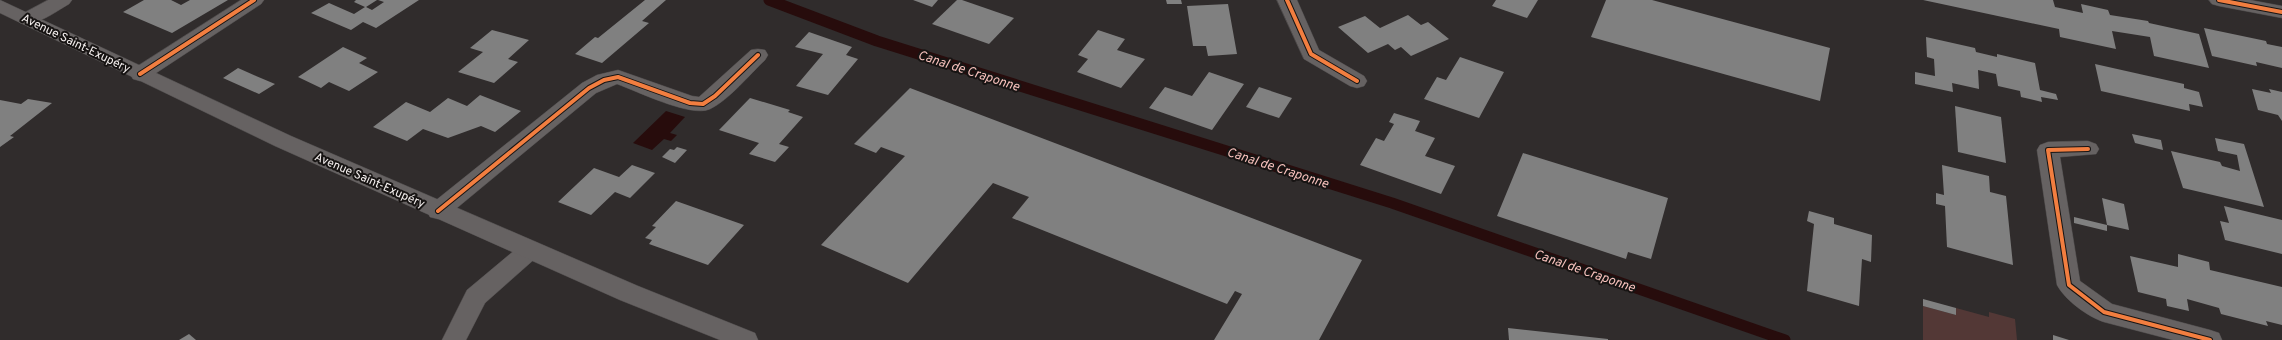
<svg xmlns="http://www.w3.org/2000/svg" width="2282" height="340" font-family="Overpass,sans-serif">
  <rect width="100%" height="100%" fill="#302c2c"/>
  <polygon fill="#533836" points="1923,306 1956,315 1956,308 1989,317 1989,312 2015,319 2017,340 1923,340"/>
  <polygon fill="#270c0c" points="666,111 685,117 670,133 677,135 671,141 664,139 652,150 633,143"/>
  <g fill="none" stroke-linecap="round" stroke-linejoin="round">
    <polyline stroke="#270c0c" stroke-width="11" points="769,0 877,41 1392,203 1785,340"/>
  </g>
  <g fill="#808080">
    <polygon points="144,0 171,0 181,5 190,0 228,0 172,33 123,12"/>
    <polygon points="356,0 377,0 366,7 372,10 384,2 378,0 419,0 376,28 363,22 351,30 311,13 329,3 354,14 365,7 354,2"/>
    <polygon points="645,0 666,0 642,21 649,23 602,63 575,54 595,37 598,38"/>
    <polygon points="913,0 938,0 932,7"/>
    <polygon points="957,0 962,0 1014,18 989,44 932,24"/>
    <polygon points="1166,0 1181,0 1182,4 1167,4"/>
    <polygon points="1496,0 1538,0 1527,18 1492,6"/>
    <polygon points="1606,0 1652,0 1830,48 1820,101 1591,37"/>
    <polygon points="1923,0 2053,0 2055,7 2083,13 2081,4 2108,10 2110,15 2148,21 2149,23 2199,34 2209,68 2154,56 2150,37 2112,31 2116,49 2060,37 2059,29"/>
    <polygon points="1228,4 1237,54 1208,56 1206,46 1193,46 1187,6"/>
    <polygon points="1408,15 1421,25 1428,22 1449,39 1411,56 1401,47 1395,50 1388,44 1368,53 1338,27 1365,16 1380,28"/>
    <polygon points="2204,28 2266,41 2267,44 2282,47 2282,68 2256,62 2257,66 2212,56"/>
    <polygon points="492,30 529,40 508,59 518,62 494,83 458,72 483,52 470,48"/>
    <polygon points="1098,30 1125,39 1117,50 1145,59 1121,88 1077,72 1088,59 1078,55"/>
    <polygon points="809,32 852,47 846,55 858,59 828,95 796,86 823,54 795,47"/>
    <polygon points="1926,37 1975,48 1976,52 1997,57 1997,54 2035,63 2040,90 2056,94 2058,100 2041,97 2042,102 2021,97 2020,91 1998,86 1996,74 1978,70 1979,89 1952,83 1953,92 1915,84 1915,72 1935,76 1934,59 1927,57"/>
    <polygon points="343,47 367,58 359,63 378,72 349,91 329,82 321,88 298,77"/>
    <polygon points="1460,57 1504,72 1479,118 1424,99 1437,77 1446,80"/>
    <polygon points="2095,64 2184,84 2184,88 2199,92 2203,107 2189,104 2190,111 2101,91"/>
    <polygon points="238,68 256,76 275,84 259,94 223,78"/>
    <polygon points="1209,72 1244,84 1212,130 1149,108 1165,87 1192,96"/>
    <polygon points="1259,87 1292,98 1279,118 1246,107"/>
    <polygon points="910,88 1362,260 1319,340 1214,340 1242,294 1235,291 1227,304 1012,218 1029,197 993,183 908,283 821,245 905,156 881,147 876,153 854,144"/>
    <polygon points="2252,89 2271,93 2269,89 2282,92 2282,121 2278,115 2258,110"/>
    <polygon points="480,95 521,111 495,132 481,126 448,138 423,129 407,141 373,127 406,102 430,112 448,98 467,106"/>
    <polygon points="750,98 790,110 788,112 803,117 779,144 789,147 775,162 749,154 759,143 719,130"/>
    <polygon points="28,99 52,103 10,136 14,137 0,147 0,100 21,104"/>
    <polygon points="1955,106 2001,117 2006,163 1958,152"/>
    <polygon points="1394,113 1420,121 1415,131 1435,138 1425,156 1455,166 1441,194 1360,165 1376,138 1384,141 1394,124 1389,122"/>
    <polygon points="2132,134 2161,140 2163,150 2135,143"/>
    <polygon points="2215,138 2244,144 2264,207 2183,188 2171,151 2220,162 2222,166 2240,171 2237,155 2218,151"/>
    <polygon points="677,147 687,150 675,163 662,157 670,149 674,150"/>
    <polygon points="1523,153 1668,198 1651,259 1628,252 1626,259 1497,216"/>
    <polygon points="632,165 655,173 630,198 615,192 591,215 558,202 594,168 619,177"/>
    <polygon points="1942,165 1989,176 1990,192 2006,196 2013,265 1947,247 1945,206 1936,204 1936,193 1944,195"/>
    <polygon points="2102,198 2124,204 2129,230 2107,225"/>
    <polygon points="676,201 744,225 708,265 649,244 652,240 645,238 656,227 652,226"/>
    <polygon points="2224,206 2282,220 2282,254 2225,240 2220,221 2229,223"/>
    <polygon points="1809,211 1834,218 1834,224 1872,235 1871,262 1862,259 1859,306 1807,291 1814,224 1807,221"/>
    <polygon points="2074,217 2107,225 2107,231 2074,223"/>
    <polygon points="2178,254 2209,262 2210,270 2282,287 2282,325 2266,321 2268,326 2221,314 2219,308 2187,299 2189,311 2167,306 2166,299 2138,292 2130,256 2178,267"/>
    <polygon points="1923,299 1956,308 1956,315 1923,306"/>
    <polygon points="1508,328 1608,339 1608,340 1509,340"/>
    <polygon points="189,334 196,340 179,340"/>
    <polygon points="2053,335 2069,340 2053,340"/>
  </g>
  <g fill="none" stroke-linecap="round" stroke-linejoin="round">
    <defs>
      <g id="street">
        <path d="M48 0H72L69 4C55 12 36 27 20 23L17 19 20 15Z"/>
        <polygon points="241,0 264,0 261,4 147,79 140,81 133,79 130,74 133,69"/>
        <polygon points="1277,0 1297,0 1319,50 1364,76 1367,81 1364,86 1357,88 1350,86 1304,59"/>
        <polygon points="2209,0 2250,0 2282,6 2282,18 2219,6 2212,4"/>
        <path d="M758 49 765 50 768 55 765 60C750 74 729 100 710 109 691 118 637 91 617 84L596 93 446 217 438 219 430 217 427 211 430 205 582 83 597 75 618 70 692 96 699 97 751 50Z"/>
        <path d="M2088 141 2096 144 2099 149 2096 154 2060 157 2080 281 2112 304 2210 330 2219 333 2222 340H2173L2104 322C2088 317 2065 300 2057 285L2037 150 2040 145 2048 142Z"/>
        <polygon points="530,241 538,244 542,250 538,256 485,303 466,340 442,340 467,290 522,244"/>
      </g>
      <polygon id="secondary" points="0,0 291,136 638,286 755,333 758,340 720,340 620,300 275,146 0,13"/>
    </defs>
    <use href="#street" stroke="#4c4949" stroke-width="1"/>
    <use href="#secondary" stroke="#4c4949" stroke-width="1"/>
    <use href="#street" fill="#666262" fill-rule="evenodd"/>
    <use href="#secondary" fill="#666262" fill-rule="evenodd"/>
    <defs>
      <g id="cycleway">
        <polyline points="1287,0 1311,54 1357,81"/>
        <polyline points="2219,0 2282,12"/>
        <polyline points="140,74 254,0"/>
        <polyline points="2088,149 2048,150 2069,285 2104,312 2210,340"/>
        <polyline points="438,211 589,88 604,80 618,77 690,103 703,104 715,96 758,55"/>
      </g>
    </defs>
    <use href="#cycleway" stroke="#171413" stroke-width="6"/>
    <use href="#cycleway" stroke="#f27e40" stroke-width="4"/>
  </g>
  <g text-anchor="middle" stroke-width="4" stroke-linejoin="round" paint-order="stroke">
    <g font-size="12" fill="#f5f0ef" stroke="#171413">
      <text transform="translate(76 43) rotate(26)" y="4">Avenue Saint-Exupéry</text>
      <text transform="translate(370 180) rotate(24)" y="4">Avenue Saint-Exupéry</text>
    </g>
    <g font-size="13" font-style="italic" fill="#f7c1bc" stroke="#171413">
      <text transform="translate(969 70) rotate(18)" y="5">Canal de Craponne</text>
      <text transform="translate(1278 167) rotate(18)" y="5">Canal de Craponne</text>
      <text transform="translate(1585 270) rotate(19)" y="5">Canal de Craponne</text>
    </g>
  </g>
</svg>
